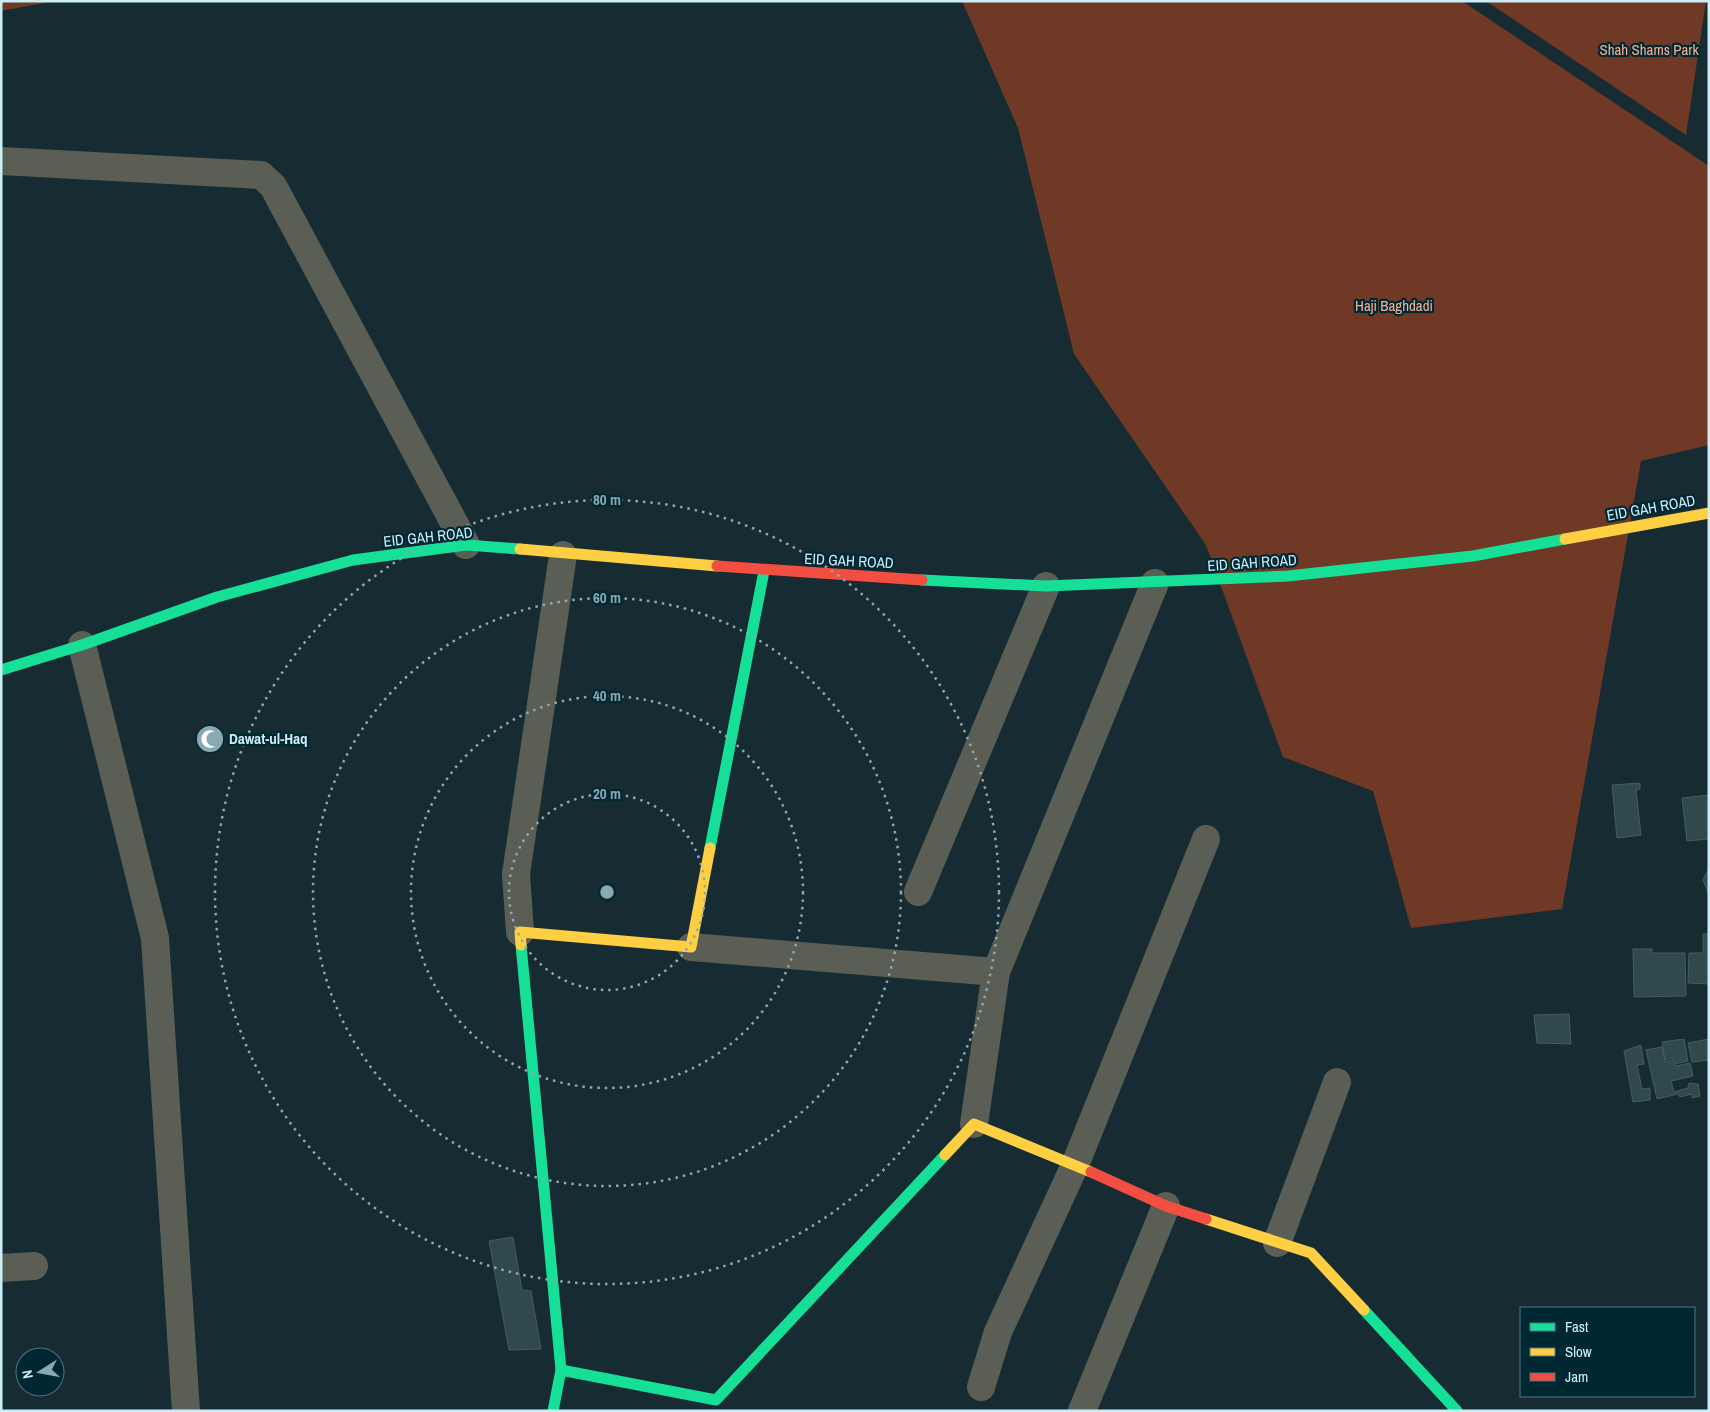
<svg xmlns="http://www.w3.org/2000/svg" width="1710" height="1412" font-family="'Archivo Narrow',sans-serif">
  <rect width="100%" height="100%" fill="#162c32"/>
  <g fill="#6f3925">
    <polygon points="1,1 55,1 1,11"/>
    <polygon points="962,1 1462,1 1709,166 1709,445 1641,461 1562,909 1411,928 1373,791 1283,757 1206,545 1074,354 1018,128"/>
    <polygon points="1486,1 1706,1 1686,135"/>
  </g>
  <g fill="#30494c" stroke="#445d60">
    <polygon points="1640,783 1640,789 1636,790 1641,835 1617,838 1612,785"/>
    <polygon points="1709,795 1709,839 1687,841 1682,798"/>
    <polygon points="1709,868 1709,895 1703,880"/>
    <polygon points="1703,934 1709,934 1709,984 1688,983 1689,953 1703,953"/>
    <polygon points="1633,949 1652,949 1652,953 1685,953 1686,996 1634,997"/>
    <polygon points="1569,1014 1571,1044 1537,1043 1534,1015"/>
    <polygon points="1684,1039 1688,1061 1674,1064 1673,1058 1665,1060 1662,1042"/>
    <polygon points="1709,1039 1709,1060 1692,1062 1688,1043"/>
    <polygon points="1641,1045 1644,1064 1637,1065 1642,1089 1650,1088 1650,1100 1633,1102 1624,1051"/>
    <polygon points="1662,1047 1665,1062 1674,1060 1675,1066 1690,1063 1693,1076 1671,1081 1674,1092 1688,1088 1689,1083 1698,1084 1700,1096 1692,1098 1692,1094 1680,1097 1678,1094 1657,1099 1646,1050"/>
    <polygon points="513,1237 522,1290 531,1291 541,1349 509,1350 489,1241"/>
  </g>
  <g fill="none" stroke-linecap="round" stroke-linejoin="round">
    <g stroke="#5a5e55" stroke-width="28">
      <polyline points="1,161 261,175 273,186 466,545"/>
      <polyline points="82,645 155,938 186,1411"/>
      <polyline points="918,892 1046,586"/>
      <polyline points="520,932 516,874 563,555"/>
      <polyline points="691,947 996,972"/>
      <polyline points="974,1124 996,972 1155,583"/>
      <polyline points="1277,1243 1337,1082"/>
      <polyline points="1,1268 34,1266"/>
      <polyline points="981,1387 998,1332 1075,1165 1206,839"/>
      <polyline points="1082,1411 1166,1206"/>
    </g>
    <g stroke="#16e098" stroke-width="11">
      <polyline points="922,580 1046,586 1288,576 1473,556 1565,539"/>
      <polyline points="1,670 82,645 217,597 353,560 466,545 520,549"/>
      <polyline points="710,848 764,571"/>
      <polyline points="521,945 561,1370"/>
      <polyline points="1364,1310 1457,1411"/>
      <polyline points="553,1411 561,1370 716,1400 945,1155"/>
    </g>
    <g stroke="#ffcf43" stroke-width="11">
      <polyline points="1565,539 1709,513"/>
      <polyline points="520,549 717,566"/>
      <polyline points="521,945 520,932 691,947 710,848"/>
      <polyline points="945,1155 974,1124 1091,1172"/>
      <polyline points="1206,1219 1311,1253 1364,1310"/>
    </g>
    <g stroke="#f24e42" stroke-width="11">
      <polyline points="717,566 922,580"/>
      <polyline points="1091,1172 1166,1206 1206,1219"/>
    </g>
  </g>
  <g fill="none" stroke="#8ba9b3" stroke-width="2.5" stroke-dasharray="2.5 5">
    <circle cx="607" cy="892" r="98"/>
    <circle cx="607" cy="892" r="196"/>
    <circle cx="607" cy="892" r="294"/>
    <circle cx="607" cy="892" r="392"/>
  </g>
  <defs>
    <symbol id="mosque-disc" viewBox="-11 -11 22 22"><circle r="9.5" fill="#8ba9b3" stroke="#002833"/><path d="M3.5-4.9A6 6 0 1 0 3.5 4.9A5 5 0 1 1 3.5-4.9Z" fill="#fff"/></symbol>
  </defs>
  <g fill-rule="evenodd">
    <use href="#mosque-disc" x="194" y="723" width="32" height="32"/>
  </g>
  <g text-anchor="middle" stroke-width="4.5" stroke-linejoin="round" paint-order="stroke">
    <g font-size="15" fill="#f4af96" stroke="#002833">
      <text x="1649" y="55">Shah Shams Park</text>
      <text x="1394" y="311">Haji Baghdadi</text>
    </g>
    <g font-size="15" fill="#caedf8" stroke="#002833">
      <text transform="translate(1651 508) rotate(-10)" y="5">EID GAH ROAD</text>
      <text transform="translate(428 537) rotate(-6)" y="5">EID GAH ROAD</text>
      <text transform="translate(849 561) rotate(3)" y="5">EID GAH ROAD</text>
      <text transform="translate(1252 563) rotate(-4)" y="5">EID GAH ROAD</text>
    </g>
    <g font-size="15" font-weight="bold" fill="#caedf8" stroke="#002833" text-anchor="start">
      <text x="229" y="744">Dawat-ul-Haq</text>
    </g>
  </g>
  <circle cx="607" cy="892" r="8" fill="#8ba9b3" stroke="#002833" stroke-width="2.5"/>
  <g font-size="15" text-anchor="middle" font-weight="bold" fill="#8ba9b3" stroke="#002833" stroke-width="4.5" stroke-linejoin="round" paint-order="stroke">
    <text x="607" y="505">80 m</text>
    <text x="607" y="603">60 m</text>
    <text x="607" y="701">40 m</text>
    <text x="607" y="799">20 m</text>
  </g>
  <rect width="1710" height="1412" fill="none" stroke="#caedf8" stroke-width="5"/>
  <rect x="1520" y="1307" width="175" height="90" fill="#002833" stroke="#517782"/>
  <rect x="1530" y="1323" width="25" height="8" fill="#16e098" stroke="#517782"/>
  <text x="1565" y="1332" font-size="15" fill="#caedf8">Fast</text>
  <rect x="1530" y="1348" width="25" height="8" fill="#ffcf43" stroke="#517782"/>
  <text x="1565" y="1357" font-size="15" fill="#caedf8">Slow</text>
  <rect x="1530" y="1373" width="25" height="8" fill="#f24e42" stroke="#517782"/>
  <text x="1565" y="1382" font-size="15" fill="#caedf8">Jam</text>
  <g transform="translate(40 1372) rotate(259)"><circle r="24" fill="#002833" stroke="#517782"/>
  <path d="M0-4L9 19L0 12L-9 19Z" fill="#8ba9b3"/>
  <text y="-8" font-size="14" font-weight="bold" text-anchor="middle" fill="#caedf8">N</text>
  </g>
</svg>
